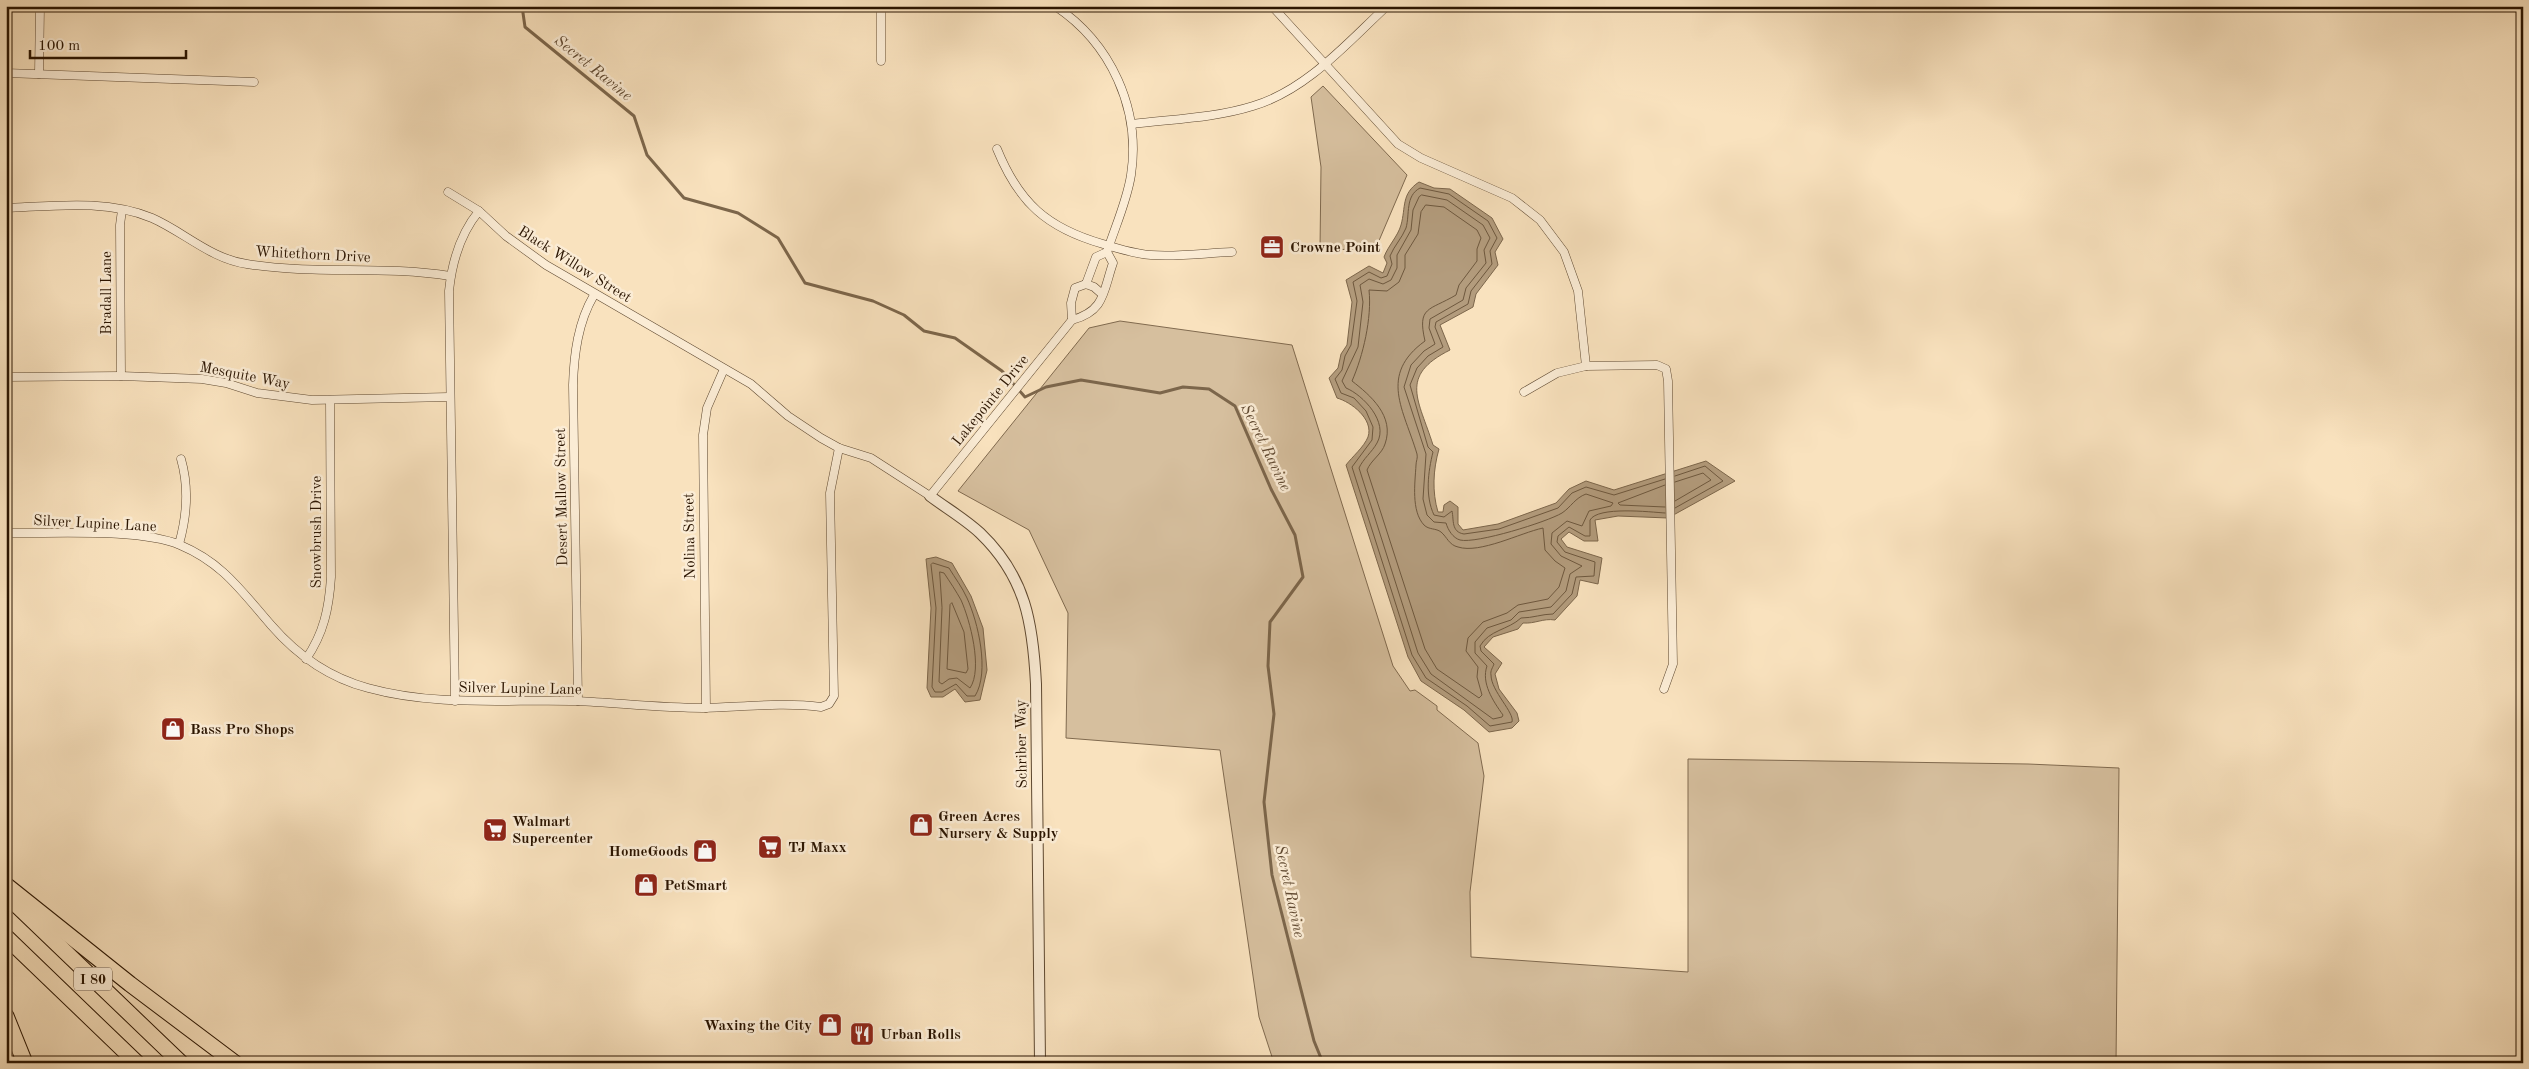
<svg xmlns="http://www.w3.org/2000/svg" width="2529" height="1069" font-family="'Old Standard TT',serif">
  <rect width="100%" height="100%" fill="#f9e2be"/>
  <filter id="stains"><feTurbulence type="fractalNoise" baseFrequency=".004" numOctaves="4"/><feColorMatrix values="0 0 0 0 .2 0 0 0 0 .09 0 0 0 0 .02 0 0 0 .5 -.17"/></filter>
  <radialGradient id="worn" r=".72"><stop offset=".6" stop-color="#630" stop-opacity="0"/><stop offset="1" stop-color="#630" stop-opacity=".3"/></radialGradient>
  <g fill="#d6bf9e" stroke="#806a4f">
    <polygon points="1323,86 1407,175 1375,250 1320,249 1321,167 1311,97"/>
    <polygon points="1120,321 1292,345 1393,666 1410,691 1415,690 1437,706 1437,710 1478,743 1484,776 1470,892 1471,957 1688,972 1688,759 2028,764 2119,768 2116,1063 1274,1063 1259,1017 1220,750 1066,738 1068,613 1029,530 958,491 1089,328"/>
  </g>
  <g fill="#b39c7d" stroke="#7c664b">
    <path d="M1419 182 1434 188 1450 189 1492 218 1503 239 1495 252 1498 265 1476 294 1473 307 1440 325 1450 350C1398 376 1419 400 1433 445L1439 449C1433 470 1432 492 1438 512H1443L1444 505 1450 501 1458 507V524L1463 530 1498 524 1556 503 1569 489 1586 481 1614 490 1706 461 1735 481 1668 518 1618 516 1595 520 1598 541H1584L1569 532 1561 539 1567 547 1602 558 1598 584 1580 580 1577 596 1555 620C1543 618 1535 624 1523 623L1518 629 1493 637 1484 647 1502 663 1495 674 1499 689 1517 713 1519 721 1512 728 1489 732 1464 710 1421 681 1408 657 1346 465C1352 457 1364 447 1368 437 1374 419 1351 402 1337 398L1329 378 1338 368 1341 354 1347 345 1352 302 1346 280 1369 266 1383 273 1387 263 1384 257C1388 246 1398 236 1401 225 1406 207 1401 194 1419 182Z"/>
    <polygon points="936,557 952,563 971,596 983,628 987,670 980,700 965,702 955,689 943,697 931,697 927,688 931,608 926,559"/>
  </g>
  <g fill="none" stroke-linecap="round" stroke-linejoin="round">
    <g stroke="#6e583e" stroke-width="1">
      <path d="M1422 195 1447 200 1483 225 1490 238 1484 250 1486 263 1466 288 1463 300 1430 319 1429 328 1435 344 1424 351 1411 365 1404 387 1426 454 1423 499 1427 515 1434 522 1446 523C1448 530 1453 538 1460 540 1476 544 1547 522 1562 513 1571 507 1575 498 1586 494L1613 503 1611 506 1589 511 1582 526 1567 521 1552 533 1551 544 1561 556 1582 566 1570 574 1566 591 1551 607 1519 612 1511 620 1487 628 1475 642V653L1487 666C1481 683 1493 701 1503 715L1502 717 1493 719 1431 674 1418 653 1359 468C1363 459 1372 452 1377 443 1389 422 1363 395 1346 388L1342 381 1358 347 1363 302 1360 285 1369 279 1383 284 1391 280 1397 268V255L1411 230 1413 210 1419 197Z"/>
      <path d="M1426 205 1444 207 1477 230 1481 238 1477 249V261L1459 285 1456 295C1429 311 1417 306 1425 341 1378 375 1404 410 1417 454 1418 458 1416 461 1416 465 1415 483 1411 511 1424 525 1429 530 1436 528 1441 532 1447 537 1449 545 1458 547 1480 554 1520 533 1543 528L1545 550 1555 561 1565 568 1559 587 1548 599 1518 605 1507 613 1483 622 1468 638 1466 651 1478 667 1477 677 1482 695 1479 698 1437 669 1425 649 1367 470C1371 460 1382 454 1385 444 1395 416 1370 395 1352 381 1363 356 1372 318 1369 290L1387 291 1399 282 1405 268V255L1418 234 1421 212Z"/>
      <polyline points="1675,476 1705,466 1723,481 1675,508"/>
      <path d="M1665 479 1614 495 1586 487 1572 493 1558 508 1499 529 1464 534C1451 532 1454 520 1452 511L1444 517 1434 515C1425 496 1428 472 1433 452L1428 447 1410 385 1417 368 1428 356 1443 347 1435 327 1436 322 1468 304 1471 291 1492 264 1490 251 1497 238 1488 221 1449 194 1420 188C1405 196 1410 214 1406 228 1402 238 1394 246 1390 256L1392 264 1387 276 1381 278 1369 272 1353 282 1357 301 1351 345 1345 356 1342 370 1335 379 1341 393 1354 398 1366 411 1373 427 1372 440 1352 467 1412 655 1426 678 1467 706 1490 726 1512 722C1515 713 1491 691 1491 675 1490 671 1493 667 1494 664L1481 651 1480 646C1489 630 1508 630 1521 618 1533 618 1542 614 1553 614L1572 594 1576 577 1594 576 1595 562 1565 552 1557 542 1558 536 1569 527 1585 536H1590V520C1598 506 1650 512 1665 513"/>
      <polyline points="1675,482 1703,473 1711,480 1675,501"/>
      <polyline points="1665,485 1618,503 1620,505 1665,507"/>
      <path d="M933 563 949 568C955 578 962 587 967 598 978 622 990 672 975 696H967L956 684 942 692H935L932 687 936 608 931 565Z"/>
      <path d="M940 572 944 573C950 582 956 591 961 600 970 620 983 669 970 688L957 678 949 679 942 684 939 682 942 608Z"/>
      <polygon points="952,603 964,632 968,669 966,673 947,669 950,605"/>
    </g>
    <polyline stroke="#7c664b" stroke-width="3" points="522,6 525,27 634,116 647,155 684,198 738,213 778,238 805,283 873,301 904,315 924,331 955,338 1002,371 1025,397 1046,387 1081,380 1160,393 1183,387 1209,389 1235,406 1271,489 1295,535 1303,577 1270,622 1268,666 1274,714 1264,802 1272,875 1314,1041 1323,1063"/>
    <defs>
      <g id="minor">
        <path d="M1055 6C1111 43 1141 109 1131 175 1127 201 1115 227 1107 252L1096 257 1086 284"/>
        <polyline points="1272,6 1398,144 1421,158 1512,198 1540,220 1564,252 1578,291 1586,366"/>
        <polyline points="881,61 881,6"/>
        <polyline points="6,73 254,82"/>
        <polyline points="39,74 40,6"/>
        <path d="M1132 124C1172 119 1215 118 1253 106 1307 90 1347 43 1387 6"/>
        <path d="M997 149C1019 203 1047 228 1103 244 1119 249 1135 254 1151 255 1178 257 1205 253 1232 252"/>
        <polyline points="448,192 479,211"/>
        <path d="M6 208C54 206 107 199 152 218 184 232 211 259 247 264 314 275 383 265 450 276"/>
        <polyline points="1086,284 1094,287 1102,294"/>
        <polyline points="1072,320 1071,303 1075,288 1086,284"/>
        <polyline points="121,376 120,225 122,210"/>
        <polyline points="6,377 121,376 202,379 226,383 257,393 312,400 449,397"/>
        <polyline points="1524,392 1557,373 1586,366 1657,365 1666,369 1668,381 1673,664 1664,689"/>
        <path d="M6 533C53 534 139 528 180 545 223 563 242 592 271 625 297 655 330 678 368 688 437 707 507 699 577 701 619 703 661 708 703 708 742 707 783 702 821 707L829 704 834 696 830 493 839 448"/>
        <path d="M179 544C187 516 189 487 181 459"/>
        <path d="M306 659C324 633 329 608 331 577L330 400"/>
        <path d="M455 701 449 291C452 262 460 234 479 211L506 236 546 265 751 384 788 416 821 438 839 448 871 458 930 496 1072 320C1105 311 1103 292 1113 263L1107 252"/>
        <path d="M578 701 573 385C574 354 578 322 594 295"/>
        <polyline points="706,708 703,435 707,408 724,369"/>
      </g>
      <path id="tertiary" d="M930 496C946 508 965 519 980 533 1026 577 1033 624 1036 684L1040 1063"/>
      <g id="motorway">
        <polyline points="6,885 130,984 235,1063"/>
        <polyline points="6,895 181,1063"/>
        <polyline points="6,937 137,1063"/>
        <polyline points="6,1016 25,1063"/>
      </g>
    </defs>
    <use href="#minor" stroke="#5e4830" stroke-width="9"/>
    <use href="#tertiary" stroke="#5e4830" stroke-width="12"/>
    <use href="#motorway" stroke="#2a1400" stroke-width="17"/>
    <use href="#minor" stroke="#fbecd5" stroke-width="8"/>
    <use href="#tertiary" stroke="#fbecd5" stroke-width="10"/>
    <use href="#motorway" stroke="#f9e2be" stroke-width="15"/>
  </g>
  <defs>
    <symbol id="office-square" viewBox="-11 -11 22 22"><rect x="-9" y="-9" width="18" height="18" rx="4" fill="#8f2418" stroke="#fbecd5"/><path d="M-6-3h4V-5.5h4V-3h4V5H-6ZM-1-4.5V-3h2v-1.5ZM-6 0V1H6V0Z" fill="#fff"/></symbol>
    <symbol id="shop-square" viewBox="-11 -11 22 22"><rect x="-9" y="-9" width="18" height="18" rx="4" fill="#8f2418" stroke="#fbecd5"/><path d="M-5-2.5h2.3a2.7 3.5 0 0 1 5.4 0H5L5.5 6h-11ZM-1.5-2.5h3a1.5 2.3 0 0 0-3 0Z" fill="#fff"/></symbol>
    <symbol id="supermarket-square" viewBox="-11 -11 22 22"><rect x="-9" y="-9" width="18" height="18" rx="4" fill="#8f2418" stroke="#fbecd5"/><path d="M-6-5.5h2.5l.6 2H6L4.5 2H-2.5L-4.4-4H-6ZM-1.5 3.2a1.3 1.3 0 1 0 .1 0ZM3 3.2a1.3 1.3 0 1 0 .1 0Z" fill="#fff"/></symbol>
    <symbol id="restaurant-square" viewBox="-11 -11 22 22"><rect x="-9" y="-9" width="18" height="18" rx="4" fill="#8f2418" stroke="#fbecd5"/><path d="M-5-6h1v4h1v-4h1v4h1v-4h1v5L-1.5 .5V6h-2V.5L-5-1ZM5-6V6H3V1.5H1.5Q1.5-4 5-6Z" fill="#fff"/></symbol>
  </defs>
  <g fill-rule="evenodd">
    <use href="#office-square" x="1258" y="233" width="28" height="28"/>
    <use href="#shop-square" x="159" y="715" width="28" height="28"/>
    <use href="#shop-square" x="907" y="811" width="28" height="28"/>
    <use href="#supermarket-square" x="481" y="816" width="28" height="28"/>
    <use href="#supermarket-square" x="756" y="833" width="28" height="28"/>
    <use href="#shop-square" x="691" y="837" width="28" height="28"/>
    <use href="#shop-square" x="632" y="871" width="28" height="28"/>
    <use href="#shop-square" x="816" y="1011" width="28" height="28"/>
    <use href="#restaurant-square" x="848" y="1020" width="28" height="28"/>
  </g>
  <g text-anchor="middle" stroke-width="5" stroke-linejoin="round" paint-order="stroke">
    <rect fill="#fbecd5" stroke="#695540" stroke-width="1" x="74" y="967.5" width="38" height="23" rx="4"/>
    <g font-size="14" font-weight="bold" fill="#2a1400">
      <text x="93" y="984">I 80</text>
    </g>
    <g font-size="15" font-weight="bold" fill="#2a1400" stroke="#fbecd5" text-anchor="start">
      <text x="1290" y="252">Crowne Point</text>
      <text x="190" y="734">Bass Pro Shops</text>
      <text x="938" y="821">Green Acres<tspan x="938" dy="17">Nursery &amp; Supply</tspan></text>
      <text x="512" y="826">Walmart<tspan x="512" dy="17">Supercenter</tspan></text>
      <text x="788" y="852">TJ Maxx</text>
      <text x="688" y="856" text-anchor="end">HomeGoods</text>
      <text x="664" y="890">PetSmart</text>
      <text x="812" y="1030" text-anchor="end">Waxing the City</text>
      <text x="880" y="1039">Urban Rolls</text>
    </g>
    <g font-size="15" fill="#2a1400" stroke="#fbecd5">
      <text transform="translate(313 254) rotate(3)" y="5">Whitethorn Drive</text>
      <text transform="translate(575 264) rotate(32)" y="5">Black Willow Street</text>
      <text transform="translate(106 293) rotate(-90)" y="5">Bradall Lane</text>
      <text transform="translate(245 375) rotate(11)" y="5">Mesquite Way</text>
      <text transform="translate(990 400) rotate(-51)" y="5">Lakepointe Drive</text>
      <text transform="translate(561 497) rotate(-91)" y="5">Desert Mallow Street</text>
      <text transform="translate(95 523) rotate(3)" y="5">Silver Lupine Lane</text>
      <text transform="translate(316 532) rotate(-90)" y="5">Snowbrush Drive</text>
      <text transform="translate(689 536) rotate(-91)" y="5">Nolina Street</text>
      <text transform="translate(520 688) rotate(1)" y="5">Silver Lupine Lane</text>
      <text transform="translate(1021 744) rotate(-91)" y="5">Schriber Way</text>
    </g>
    <g font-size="16" font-style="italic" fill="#614a32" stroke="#fbecd5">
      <text transform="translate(594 67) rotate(39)" y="6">Secret Ravine</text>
      <text transform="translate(1267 447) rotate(64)" y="6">Secret Ravine</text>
      <text transform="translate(1291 891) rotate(78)" y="6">Secret Ravine</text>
    </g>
  </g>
  <rect width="2529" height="1069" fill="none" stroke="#f9e2be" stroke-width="25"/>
  <rect x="8" y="8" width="2514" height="1054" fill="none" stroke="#2a1400" stroke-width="2.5"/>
  <rect x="12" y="12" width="2504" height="1044" fill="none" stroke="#2a1400"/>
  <path d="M30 50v8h156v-8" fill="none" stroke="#2a1400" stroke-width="2.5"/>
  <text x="38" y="50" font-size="15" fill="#2a1400" stroke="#fbecd5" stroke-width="4" paint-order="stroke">100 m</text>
  <rect width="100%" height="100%" filter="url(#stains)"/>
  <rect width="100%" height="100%" fill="url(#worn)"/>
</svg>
